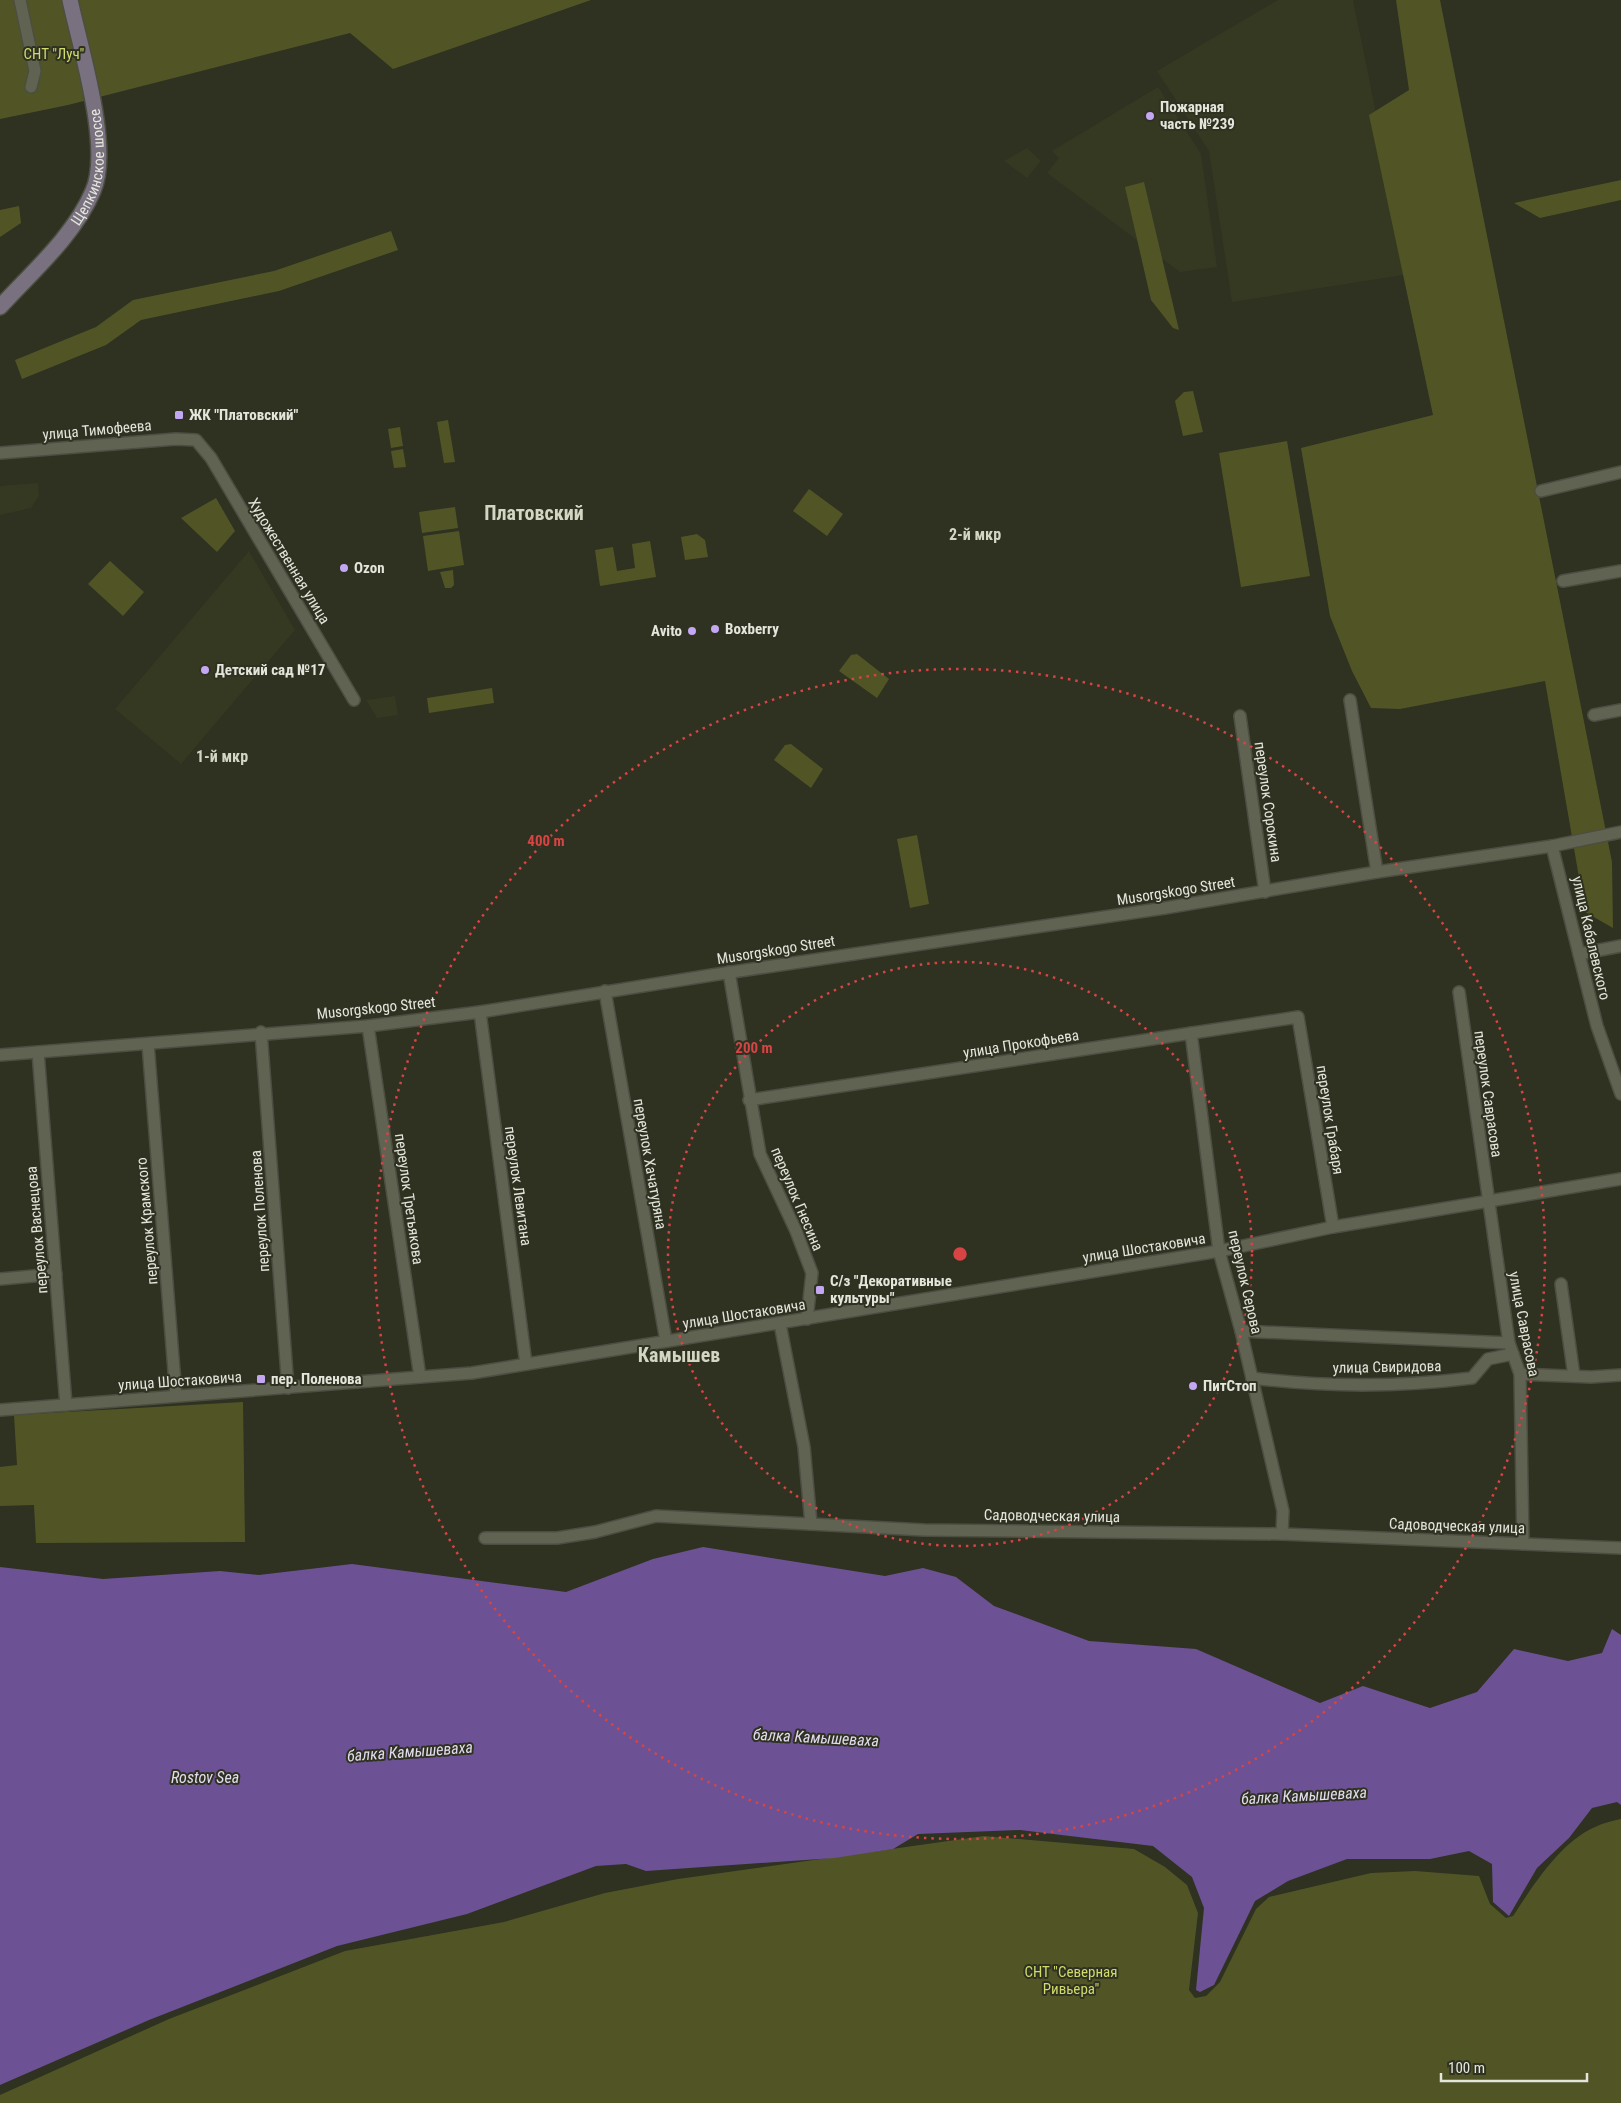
<svg xmlns="http://www.w3.org/2000/svg" width="1621" height="2103" font-family="'Roboto Condensed',sans-serif">
  <rect width="100%" height="100%" fill="#2f3121"/>
  <g fill="#363922">
    <polygon points="1278,0 1353,0 1409,274 1232,302 1209,151 1157,71"/>
    <polygon points="1158,87 1201,154 1217,267 1180,272 1047,173 1059,158 1052,151"/>
    <polygon points="1027,148 1041,161 1027,178 1004,161"/>
    <polygon points="38,483 39,496 31,508 0,515 0,486"/>
    <polygon points="249,551 295,630 181,764 115,709"/>
    <polygon points="395,696 398,715 377,718 366,700"/>
  </g>
  <g fill="#515526">
    <polygon points="0,0 591,0 393,69 350,33 68,105 0,119"/>
    <polygon points="1396,0 1440,0 1612,862 1613,928 1585,912 1545,681 1400,709 1371,708 1352,671 1330,616 1301,448 1433,415 1369,115 1409,90"/>
    <polygon points="1621,180 1621,200 1540,218 1514,203"/>
    <polygon points="1144,182 1179,330 1173,328 1151,300 1125,187"/>
    <polygon points="19,206 21,223 0,237 0,210"/>
    <polygon points="391,231 398,250 279,291 141,320 106,345 22,379 15,360 96,327 133,300 274,271"/>
    <polygon points="1193,391 1203,432 1183,436 1175,401 1184,392"/>
    <polygon points="448,420 455,462 444,463 437,422"/>
    <polygon points="400,427 403,446 391,448 388,429"/>
    <polygon points="1287,441 1310,576 1241,587 1219,453"/>
    <polygon points="403,449 406,467 394,468 391,451"/>
    <polygon points="809,489 843,514 827,536 793,511"/>
    <polygon points="216,498 235,531 217,552 181,518"/>
    <polygon points="455,507 458,528 422,533 419,512"/>
    <polygon points="459,531 464,565 428,571 423,536"/>
    <polygon points="697,534 705,540 708,557 685,560 681,537"/>
    <polygon points="650,541 656,577 600,586 595,550 613,547 617,571 635,568 632,544"/>
    <polygon points="110,561 144,592 123,616 88,584"/>
    <polygon points="453,570 454,585 451,588 445,588 440,572"/>
    <polygon points="857,654 889,679 877,698 839,671 851,655"/>
    <polygon points="492,688 494,703 429,713 427,698"/>
    <polygon points="791,744 823,769 811,788 774,760 785,745"/>
    <polygon points="917,835 929,904 910,908 897,839"/>
    <polygon points="243,1402 245,1542 36,1543 34,1505 0,1506 0,1467 17,1465 14,1415"/>
    <path d="M1621 1819V2103H0V2095L169 2019 345 1951 504 1922 605 1893 678 1879 984 1836 1134 1849 1165 1867 1187 1885 1198 1913 1189 1990 1195 1998 1206 1996 1220 1982 1256 1909 1269 1897 1371 1873 1415 1871 1479 1876 1490 1904 1506 1918 1513 1916C1533 1886 1560 1842 1595 1827 1603 1823 1612 1821 1621 1819Z"/>
  </g>
  <polygon fill="#6c5295" points="703,1547 885,1576 923,1568 956,1577 994,1606 1089,1641 1196,1649 1320,1703 1363,1686 1430,1708 1477,1692 1514,1649 1568,1661 1602,1653 1612,1629 1621,1635 1621,1805 1617,1802 1592,1808 1569,1838 1537,1868 1509,1916 1493,1902 1492,1864 1469,1851 1430,1859 1347,1859 1288,1881 1255,1901 1214,1985 1200,1992 1196,1990 1204,1908 1192,1877 1153,1846 1020,1830 918,1834 893,1849 834,1858 646,1871 626,1864 596,1866 467,1914 337,1946 149,2020 0,2085 0,1567 103,1579 220,1571 259,1575 352,1564 566,1592 653,1559"/>
  <g fill="none" stroke-linecap="round" stroke-linejoin="round">
    <defs>
      <g id="street">
        <polyline points="20,0 35,71 31,87"/>
        <polyline points="0,453 176,439 196,440 211,458 354,700"/>
        <polyline points="1541,491 1621,472"/>
        <polyline points="1563,581 1621,571"/>
        <polyline points="1350,700 1377,872"/>
        <polyline points="1594,715 1621,710"/>
        <polyline points="1240,716 1265,892"/>
        <polyline points="1552,846 1597,1026 1621,1094"/>
        <polyline points="1579,954 1621,946"/>
        <polyline points="729,972 760,1154 796,1231 812,1273 807,1319"/>
        <polyline points="605,991 666,1341"/>
        <polyline points="1459,992 1509,1343 1520,1374 1523,1544"/>
        <polyline points="480,1012 526,1364"/>
        <polyline points="368,1026 420,1377"/>
        <polyline points="261,1032 288,1388"/>
        <polyline points="1191,1033 1219,1251 1241,1331 1283,1511 1282,1534"/>
        <polyline points="148,1044 176,1396"/>
        <polyline points="38,1052 66,1405"/>
        <polyline points="0,1055 368,1026 480,1012 712,975 1165,908 1377,872 1552,846 1621,832"/>
        <polyline points="749,1100 1298,1017 1333,1227"/>
        <polyline points="0,1279 56,1274"/>
        <polyline points="1561,1284 1574,1376"/>
        <polyline points="780,1324 804,1447 811,1524"/>
        <polyline points="1241,1331 1509,1343"/>
        <polyline points="1520,1374 1591,1377 1621,1375"/>
        <path d="M1252 1378C1324 1387 1400 1387 1472 1378L1488 1359 1513 1354"/>
        <polyline points="0,1410 472,1373 1219,1251 1333,1227 1621,1179"/>
        <polyline points="485,1538 557,1538 595,1532 656,1516 924,1530 1282,1534 1621,1548"/>
      </g>
      <g id="secondary">
        <path id="s1" d="M0 307C32 272 74 236 93 191 112 148 80 47 70 0"/>
      </g>
    </defs>
    <use href="#street" stroke="#4c4e41" stroke-width="14"/>
    <use href="#secondary" stroke="#4c4e41" stroke-width="18"/>
    <use href="#street" stroke="#616352" stroke-width="11"/>
    <use href="#secondary" stroke="#79717f" stroke-width="15"/>
  </g>
  <g fill="none" stroke="#d84443" stroke-width="2.5" stroke-dasharray="2.5 5">
    <circle cx="960" cy="1254" r="292"/>
    <circle cx="960" cy="1254" r="585"/>
  </g>
  <g fill="#c3a7f2" stroke="#2f3121" stroke-width="2">
    <circle cx="1150" cy="116" r="5"/>
    <rect x="174" y="410" width="10" height="10" rx="2.5"/>
    <circle cx="344" cy="568" r="5"/>
    <circle cx="715" cy="629" r="5"/>
    <circle cx="692" cy="631" r="5"/>
    <circle cx="205" cy="670" r="5"/>
    <rect x="815" y="1285" width="10" height="10" rx="2.5"/>
    <rect x="256" y="1374" width="10" height="10" rx="2.5"/>
    <circle cx="1193" cy="1386" r="5"/>
  </g>
  <g text-anchor="middle" stroke-width="4" stroke-linejoin="round" paint-order="stroke">
    <g font-size="15" fill="#d1db6b" stroke="#2f3121">
      <text x="54" y="59">СНТ "Луч"</text>
      <text x="1071" y="1977">СНТ "Северная<tspan x="1071" dy="17">Ривьера"</tspan></text>
    </g>
    <g font-size="15" font-weight="bold" fill="#e4e6dc" stroke="#2f3121" text-anchor="start">
      <text x="1160" y="112">Пожарная<tspan x="1160" dy="17">часть №239</tspan></text>
      <text x="189" y="420">ЖК "Платовский"</text>
      <text x="354" y="573">Ozon</text>
      <text x="725" y="634">Boxberry</text>
      <text x="682" y="636" text-anchor="end">Avito</text>
      <text x="215" y="675">Детский сад №17</text>
      <text x="830" y="1286">С/з "Декоративные<tspan x="830" dy="17">культуры"</tspan></text>
      <text x="271" y="1384">пер. Поленова</text>
      <text x="1203" y="1391">ПитСтоп</text>
    </g>
    <g font-size="15" fill="#e4e6dc" stroke="#2f3121">
      <text dy="5" stroke="none"><textPath href="#s1" startOffset="172">Щепкинское шоссе</textPath></text>
      <text transform="translate(97 430) rotate(-5)" y="5">улица Тимофеева</text>
      <text transform="translate(289 561) rotate(59)" y="5">Художественная улица</text>
      <text transform="translate(1268 802) rotate(82)" y="5">переулок Сорокина</text>
      <text transform="translate(1176 891) rotate(-9)" y="5">Musorgskogo Street</text>
      <text transform="translate(1591 938) rotate(77)" y="5">улица Кабалевского</text>
      <text transform="translate(776 950) rotate(-9)" y="5">Musorgskogo Street</text>
      <text transform="translate(376 1008) rotate(-6)" y="5">Musorgskogo Street</text>
      <text transform="translate(1021 1044) rotate(-9)" y="5">улица Прокофьева</text>
      <text transform="translate(1488 1094) rotate(82)" y="5">переулок Саврасова</text>
      <text transform="translate(1330 1120) rotate(81)" y="5">переулок Грабаря</text>
      <text transform="translate(650 1164) rotate(80)" y="5">переулок Хачатуряна</text>
      <text transform="translate(518 1186) rotate(82)" y="5">переулок Левитана</text>
      <text transform="translate(409 1199) rotate(82)" y="5">переулок Третьякова</text>
      <text transform="translate(797 1199) rotate(67)" y="5">переулок Гнесина</text>
      <text transform="translate(260 1211) rotate(-94)" y="5">переулок Поленова</text>
      <text transform="translate(147 1221) rotate(-95)" y="5">переулок Крамского</text>
      <text transform="translate(37 1230) rotate(-95)" y="5">переулок Васнецова</text>
      <text transform="translate(1144 1248) rotate(-9)" y="5">улица Шостаковича</text>
      <text transform="translate(1245 1282) rotate(77)" y="5">переулок Серова</text>
      <text transform="translate(744 1314) rotate(-9)" y="5">улица Шостаковича</text>
      <text transform="translate(1524 1324) rotate(79)" y="5">улица Саврасова</text>
      <text transform="translate(1387 1367) rotate(-1)" y="5">улица Свиридова</text>
      <text transform="translate(180 1381) rotate(-4)" y="5">улица Шостаковича</text>
      <text transform="translate(1052 1516) rotate(1)" y="5">Садоводческая улица</text>
      <text transform="translate(1457 1526) rotate(2)" y="5">Садоводческая улица</text>
    </g>
    <g font-size="16" font-weight="bold" fill="#d3d6c2" stroke="#2f3121">
      <text x="975" y="540">2-й мкр</text>
      <text x="222" y="762">1-й мкр</text>
    </g>
    <g font-size="16" font-style="italic" fill="#e3dcf0" stroke="#2f3121">
      <text transform="translate(816 1737) rotate(3)" y="6">балка Камышеваха</text>
      <text transform="translate(410 1751) rotate(-4)" y="6">балка Камышеваха</text>
      <text x="205" y="1783">Rostov Sea</text>
      <text transform="translate(1304 1795) rotate(-3)" y="6">балка Камышеваха</text>
    </g>
    <g font-size="20" font-weight="bold" fill="#d3d6c2" stroke="#2f3121">
      <text x="534" y="520">Платовский</text>
      <text x="679" y="1362">Камышев</text>
    </g>
  </g>
  <circle cx="960" cy="1254" r="8" fill="#d84443" stroke="#2f3121" stroke-width="2.5"/>
  <g font-size="15" text-anchor="middle" font-weight="bold" fill="#d84443" stroke="#2f3121" stroke-width="4" stroke-linejoin="round" paint-order="stroke">
    <text x="546" y="846">400 m</text>
    <text x="754" y="1053">200 m</text>
  </g>
  <path d="M1441 2073v8h146v-8" fill="none" stroke="#e4e6dc" stroke-width="2.5"/>
  <text x="1448" y="2073" font-size="15" fill="#e4e6dc" stroke="#2f3121" stroke-width="4" paint-order="stroke">100 m</text>
</svg>
